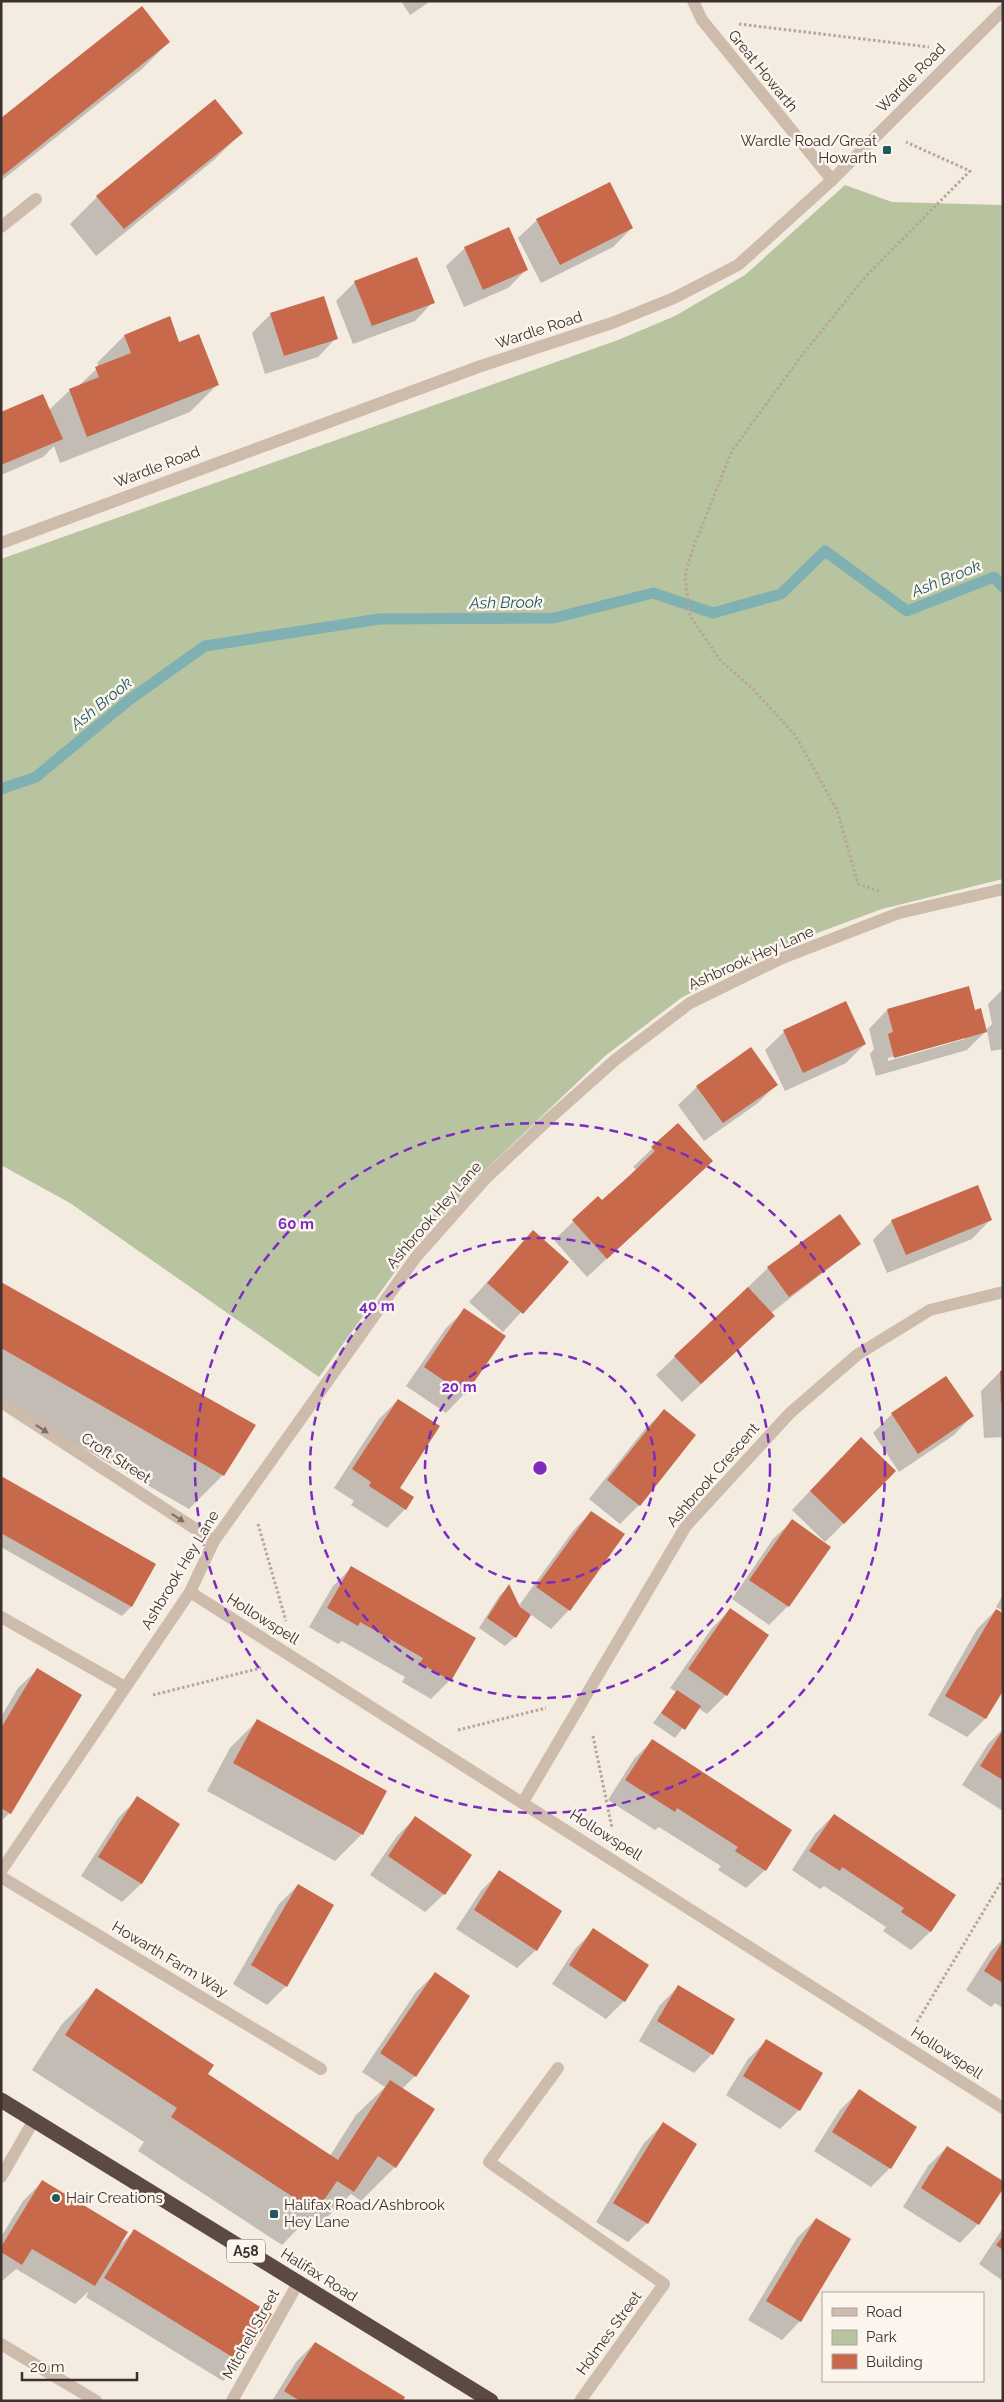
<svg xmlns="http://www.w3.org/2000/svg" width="1004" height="2402" font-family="Raleway,sans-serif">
  <rect width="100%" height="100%" fill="#f4ebe1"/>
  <polygon fill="#b8c4a0" points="845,185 892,202 1003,205 1003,879 882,909 774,949 681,998 605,1056 475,1180 405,1258 319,1377 70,1203 1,1165 1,559 618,340 675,316 745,275"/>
  <g fill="#0003" fill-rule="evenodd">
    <polygon points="401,1 431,1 410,15"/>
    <polygon points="169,42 142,69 1,181 1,120"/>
    <polygon points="241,133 214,160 96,256 70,224 97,197"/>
    <polygon points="537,220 632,228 613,247 541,283 518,238"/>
    <polygon points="465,248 526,270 508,288 464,307 446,266"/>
    <polygon points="355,282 433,302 415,321 353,344 336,301"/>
    <polygon points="271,314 336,338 318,357 265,374 252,333"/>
    <polygon points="124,336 179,343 217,385 190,412 60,463 54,446 43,457 1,475 1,414 49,410 70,390 76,388 99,367 97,363"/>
    <path d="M1003 989V1049L991 1051 987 1030 967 1050 876 1076 870 1054 874 1049 869 1029 887 1010 974 1011 986 1030 992 1024 988 1004ZM965 1036V1039L888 1061V1058Z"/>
    <polygon points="784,1032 865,1044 846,1063 785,1091 765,1050"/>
    <polygon points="777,1084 758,1103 704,1141 678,1105 697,1087"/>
    <polygon points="677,1125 692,1180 587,1277 554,1240 598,1198 602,1202 637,1170 633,1167"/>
    <polygon points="840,1216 860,1244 771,1313 755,1334 682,1402 656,1375 768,1268"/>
    <polygon points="990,1220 972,1239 887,1273 873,1240 892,1221"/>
    <polygon points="533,1232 567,1262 503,1332 469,1302"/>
    <polygon points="1,1283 223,1475 189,1509 1,1401"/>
    <polygon points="465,1310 464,1394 446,1413 406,1386 446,1328"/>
    <polygon points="1000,1372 1003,1372 1003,1437 984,1438 981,1391"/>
    <polygon points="398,1400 398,1488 405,1509 387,1528 351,1505 354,1501 334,1488 379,1419"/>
    <polygon points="664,1411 639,1505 620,1524 589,1499 645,1429"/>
    <polygon points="892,1414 972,1416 954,1435 899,1472 873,1433"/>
    <polygon points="842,1457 844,1523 825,1542 792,1510"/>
    <polygon points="1,1478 155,1565 131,1607 122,1616 1,1547"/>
    <polygon points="591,1512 569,1610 551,1629 530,1614 515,1637 505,1646 479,1628 500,1595 509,1586 518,1607 573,1531"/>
    <polygon points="792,1521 829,1547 788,1606 769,1625 732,1599 773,1539"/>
    <polygon points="352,1567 450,1680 431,1699 402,1682 405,1677 342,1641 338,1644 309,1627 333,1586"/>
    <polygon points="1003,1595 1003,1611 996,1607"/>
    <polygon points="730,1610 726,1695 707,1714 698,1708 675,1738 653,1723 676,1692 670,1688 712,1628"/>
    <polygon points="996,1610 1003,1688 985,1719 967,1737 928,1715 977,1629"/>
    <polygon points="37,1670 10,1813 1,1821 1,1717 18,1688"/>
    <polygon points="257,1721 362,1834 335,1861 207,1791 230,1748"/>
    <polygon points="1003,1729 1003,1811 962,1785 988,1744"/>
    <polygon points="652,1741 765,1870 746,1888 718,1870 721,1866 659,1827 655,1830 608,1800 634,1759"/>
    <polygon points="138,1798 179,1825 141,1884 122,1902 81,1876 119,1817"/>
    <polygon points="834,1815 954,1895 930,1932 911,1950 883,1931 886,1927 824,1886 820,1889 792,1870 815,1834"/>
    <polygon points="416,1817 444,1894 425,1912 370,1875 397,1836"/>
    <polygon points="499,1872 536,1950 517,1968 456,1929 481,1891"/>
    <polygon points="298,1885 286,1986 267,2005 233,1984 279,1904"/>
    <polygon points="594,1930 624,2001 606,2019 552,1984 575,1949"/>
    <polygon points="1003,1939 1003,2008 995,2003 991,2007 966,1990 991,1951"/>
    <polygon points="435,1974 415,2076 402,2089 395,2167 361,2201 351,2194 319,2225 308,2218 282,2245 138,2151 144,2142 32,2070 62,2024 96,1990 206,2075 330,2156 356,2115 385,2087 362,2072 416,1992"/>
    <polygon points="678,1987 712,2054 694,2073 639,2041 660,2005"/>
    <polygon points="767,2040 799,2110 780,2129 726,2095 748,2059"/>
    <polygon points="859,2091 890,2168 871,2187 814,2151 840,2110"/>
    <polygon points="663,2124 647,2223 628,2242 596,2222 644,2143"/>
    <polygon points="947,2147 978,2224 960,2243 903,2207 928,2166"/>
    <polygon points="42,2182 119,2246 134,2231 241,2362 223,2381 86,2297 89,2291 75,2304 16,2269 1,2282 1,2237 23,2201"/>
    <polygon points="816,2219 800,2321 782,2340 748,2320 797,2238"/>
    <polygon points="1003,2228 1003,2281 979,2264"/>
    <polygon points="315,2343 402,2401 272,2401 296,2362"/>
  </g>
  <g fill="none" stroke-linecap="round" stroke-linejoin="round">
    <polyline stroke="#7fb0b2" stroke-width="11" points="1,789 36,777 129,700 205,646 379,619 554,618 653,593 713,613 781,594 825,551 907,611 994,577 1003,587"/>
  </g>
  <g fill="#c8694b">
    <polygon points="142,6 170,42 1,177 1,118"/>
    <polygon points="215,99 243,133 124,229 96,196"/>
    <polygon points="610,182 633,228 560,265 536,219"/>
    <polygon points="509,227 528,270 483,290 464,247"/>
    <polygon points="417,257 435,303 372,326 354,281"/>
    <polygon points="324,296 338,339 284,356 270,313"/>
    <polygon points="170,316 179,342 199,334 219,385 87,437 69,389 99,377 95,367 131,353 124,335"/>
    <polygon points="43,394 63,439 1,465 1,412"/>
    <polygon points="969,986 975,1010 981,1008 987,1032 894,1058 888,1034 893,1032 887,1009"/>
    <polygon points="846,1001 866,1044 803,1073 783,1030"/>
    <polygon points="751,1047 778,1085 723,1123 696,1086"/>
    <polygon points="678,1123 713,1161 607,1259 572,1220 598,1196 602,1200 629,1176 655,1151 651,1147"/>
    <polygon points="978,1185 992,1220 906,1255 891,1220"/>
    <polygon points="840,1214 861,1244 789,1297 767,1267"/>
    <polygon points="533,1230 569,1262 523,1314 487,1283"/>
    <polygon points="1,1282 256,1425 224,1476 1,1348"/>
    <polygon points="748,1287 775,1316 701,1384 674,1356"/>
    <polygon points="464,1308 506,1336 465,1395 424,1367"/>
    <polygon points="1003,1370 1003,1403 1001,1403 1000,1371"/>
    <polygon points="946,1376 974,1416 918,1454 891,1413"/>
    <polygon points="398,1399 440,1426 400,1488 414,1497 406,1510 369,1486 371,1482 352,1469"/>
    <polygon points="664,1409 696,1435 640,1506 607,1480"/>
    <polygon points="861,1437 896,1471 844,1524 810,1491"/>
    <polygon points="1,1476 156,1564 132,1607 1,1533"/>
    <polygon points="591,1511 625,1534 570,1611 536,1587"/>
    <polygon points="792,1519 831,1547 789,1607 749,1580"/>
    <polygon points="351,1566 476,1638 451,1681 420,1663 423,1658 360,1622 358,1626 327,1608"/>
    <polygon points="509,1584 520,1607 531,1615 516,1638 487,1618"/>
    <polygon points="730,1608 769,1635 727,1696 688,1669"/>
    <polygon points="996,1609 1003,1613 1003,1691 986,1719 945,1696"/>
    <polygon points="37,1668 82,1695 11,1814 1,1808 1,1728"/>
    <polygon points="677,1690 701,1706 685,1730 661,1713"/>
    <polygon points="257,1719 387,1791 363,1835 233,1763"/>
    <polygon points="1003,1730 1003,1780 980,1766"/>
    <polygon points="652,1739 792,1830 766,1871 735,1851 738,1847 677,1808 675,1812 625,1780"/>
    <polygon points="137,1796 180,1824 142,1884 98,1857"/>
    <polygon points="834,1814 956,1895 931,1932 901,1912 904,1908 842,1867 840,1871 809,1851"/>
    <polygon points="415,1816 472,1855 445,1895 388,1856"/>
    <polygon points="499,1870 562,1911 537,1951 474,1910"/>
    <polygon points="298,1884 334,1905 287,1987 251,1965"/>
    <polygon points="593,1928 649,1965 625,2002 569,1965"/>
    <polygon points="1003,1941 1003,1983 984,1971"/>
    <polygon points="435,1972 470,1996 416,2077 380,2053"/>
    <polygon points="678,1985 735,2019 713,2055 657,2021"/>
    <polygon points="96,1988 214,2065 208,2074 338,2160 390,2080 435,2109 396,2168 378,2156 354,2192 337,2181 316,2212 171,2117 177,2108 65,2035"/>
    <polygon points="766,2039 823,2073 800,2111 743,2076"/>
    <polygon points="859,2089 917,2127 891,2169 832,2132"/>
    <polygon points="663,2122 697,2144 648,2224 613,2203"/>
    <polygon points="947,2146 1003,2181 1003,2189 979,2225 921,2188"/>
    <polygon points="42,2180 128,2232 95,2286 32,2249 22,2265 1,2252 1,2247"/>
    <polygon points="816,2218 851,2239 801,2322 766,2301"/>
    <polygon points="134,2229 272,2314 242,2363 104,2278"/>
    <polygon points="1003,2236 1003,2250 996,2245"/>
    <polygon points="315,2342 405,2397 403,2401 300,2401 284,2391"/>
  </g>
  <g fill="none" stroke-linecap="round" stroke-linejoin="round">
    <g stroke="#b9a596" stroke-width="3" stroke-dasharray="2.5 2.5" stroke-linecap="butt">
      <polyline points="739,24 929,47"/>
      <polyline points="879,891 858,884 837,810 795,735 753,689 721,661 690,616 685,577 692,551 732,451 799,359 865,277 970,171 906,142"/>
      <polyline points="258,1524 286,1621"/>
      <polyline points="153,1695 261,1668"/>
      <polyline points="458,1730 546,1708"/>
      <polyline points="593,1736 612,1828"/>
      <polyline points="917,2022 1003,1879"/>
    </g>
    <g stroke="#cdbbac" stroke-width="12">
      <polyline points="693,1 702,20 832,180"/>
      <polyline points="1,227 36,199"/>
      <polyline points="1,543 481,366 612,323 674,298 738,265 832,180 1003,10"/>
      <polyline points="1,1402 214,1541"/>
      <polyline points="190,1592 1003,2108"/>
      <polyline points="1,1617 125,1687"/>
      <polyline points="523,1802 686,1526 790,1413 857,1355 930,1310 1003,1292"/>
      <polyline points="1,1871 190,1592 214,1541 416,1257 486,1178 550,1118 615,1060 690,1003 780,959 899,913 1003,889"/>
      <polyline points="1,1877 321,2069"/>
      <polyline points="558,2068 489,2162 664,2284 580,2401"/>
      <polyline points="1,2177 34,2120"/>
      <polyline points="1,2344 96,2401"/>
      <polyline points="232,2401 298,2283"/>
    </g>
    <polyline stroke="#5c4a42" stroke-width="15" points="1,2100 491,2401"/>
  </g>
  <defs><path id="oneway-solid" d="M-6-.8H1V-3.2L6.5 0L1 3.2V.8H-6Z" transform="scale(1.25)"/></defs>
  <g fill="#7d6f65">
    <use href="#oneway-solid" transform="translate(42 1429) rotate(33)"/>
    <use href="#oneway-solid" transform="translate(178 1518) rotate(33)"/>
  </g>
  <g fill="none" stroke="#7b2cbf" stroke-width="2.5" stroke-dasharray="9 6">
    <circle cx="540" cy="1468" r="115"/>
    <circle cx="540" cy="1468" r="230"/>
    <circle cx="540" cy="1468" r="345"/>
  </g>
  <g fill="#1f5a5e" stroke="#fbf5ee" stroke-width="2">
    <rect x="882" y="145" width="10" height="10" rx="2.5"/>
    <circle cx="56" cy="2198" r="5"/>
    <rect x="269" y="2209" width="10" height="10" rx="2.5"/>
  </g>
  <g text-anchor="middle" stroke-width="5" stroke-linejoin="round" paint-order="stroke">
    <rect fill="#fbf5ee" stroke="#756b66" stroke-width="1" x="227" y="2239.5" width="38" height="23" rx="4"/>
    <g font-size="14" font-weight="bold" fill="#3b302b">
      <text x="246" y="2256">A58</text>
    </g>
    <g font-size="15" fill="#3b302b" stroke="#fbf5ee">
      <text transform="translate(763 71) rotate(51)" y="5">Great Howarth</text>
      <text transform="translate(911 78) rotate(-45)" y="5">Wardle Road</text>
      <text transform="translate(539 330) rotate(-18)" y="5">Wardle Road</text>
      <text transform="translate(157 467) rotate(-21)" y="5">Wardle Road</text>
      <text transform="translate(751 958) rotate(-24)" y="5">Ashbrook Hey Lane</text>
      <text transform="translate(434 1215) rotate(-49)" y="5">Ashbrook Hey Lane</text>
      <text transform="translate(116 1458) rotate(33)" y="5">Croft Street</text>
      <text transform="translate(713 1475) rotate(-49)" y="5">Ashbrook Crescent</text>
      <text transform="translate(180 1570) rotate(-59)" y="5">Ashbrook Hey Lane</text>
      <text transform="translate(263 1619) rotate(32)" y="5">Hollowspell</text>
      <text transform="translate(606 1835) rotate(32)" y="5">Hollowspell</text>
      <text transform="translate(170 1959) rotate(31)" y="5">Howarth Farm Way</text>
      <text transform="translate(947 2053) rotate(33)" y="5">Hollowspell</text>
      <text transform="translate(319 2275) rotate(32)" y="5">Halifax Road</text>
      <text transform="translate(609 2333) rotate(-54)" y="5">Holmes Street</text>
      <text transform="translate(251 2334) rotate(-61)" y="5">Mitchell Street</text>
    </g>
    <g font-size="15" fill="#3b302b" stroke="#fbf5ee" text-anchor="start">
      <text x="877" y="146" text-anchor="end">Wardle Road/Great<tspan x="877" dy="17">Howarth</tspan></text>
      <text x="66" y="2203">Hair Creations</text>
      <text x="284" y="2210">Halifax Road/Ashbrook<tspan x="284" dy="17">Hey Lane</tspan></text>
    </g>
    <g font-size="16" font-style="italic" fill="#1f5a5e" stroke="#fbf5ee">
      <text transform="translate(946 578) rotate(-22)" y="6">Ash Brook</text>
      <text transform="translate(506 602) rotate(-1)" y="6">Ash Brook</text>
      <text transform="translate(101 703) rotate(-39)" y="6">Ash Brook</text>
    </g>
  </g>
  <circle cx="540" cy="1468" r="8" fill="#7b2cbf" stroke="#fbf5ee" stroke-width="2.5"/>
  <g font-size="15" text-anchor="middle" font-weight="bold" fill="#7b2cbf" stroke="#fbf5ee" stroke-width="5" stroke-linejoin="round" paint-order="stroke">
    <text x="296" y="1229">60 m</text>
    <text x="377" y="1311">40 m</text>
    <text x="459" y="1392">20 m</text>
  </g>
  <rect width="1004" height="2402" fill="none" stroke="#3b302b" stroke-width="5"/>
  <rect x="822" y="2292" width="162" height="90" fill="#fbf5ee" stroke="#aea6a0"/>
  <rect x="832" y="2308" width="25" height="8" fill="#cdbbac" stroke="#aea6a0"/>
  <text x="866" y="2317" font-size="15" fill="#3b302b">Road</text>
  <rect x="832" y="2330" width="25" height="15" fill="#b8c4a0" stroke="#aea6a0"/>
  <text x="866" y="2342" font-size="15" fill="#3b302b">Park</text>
  <rect x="832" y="2354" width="25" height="15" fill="#c8694b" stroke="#aea6a0"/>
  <text x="866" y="2367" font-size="15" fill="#3b302b">Building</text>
  <path d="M22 2372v8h115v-8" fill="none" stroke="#3b302b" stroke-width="2.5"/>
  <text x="30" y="2372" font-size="15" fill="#3b302b" stroke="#fbf5ee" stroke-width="4" paint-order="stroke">20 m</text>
</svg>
